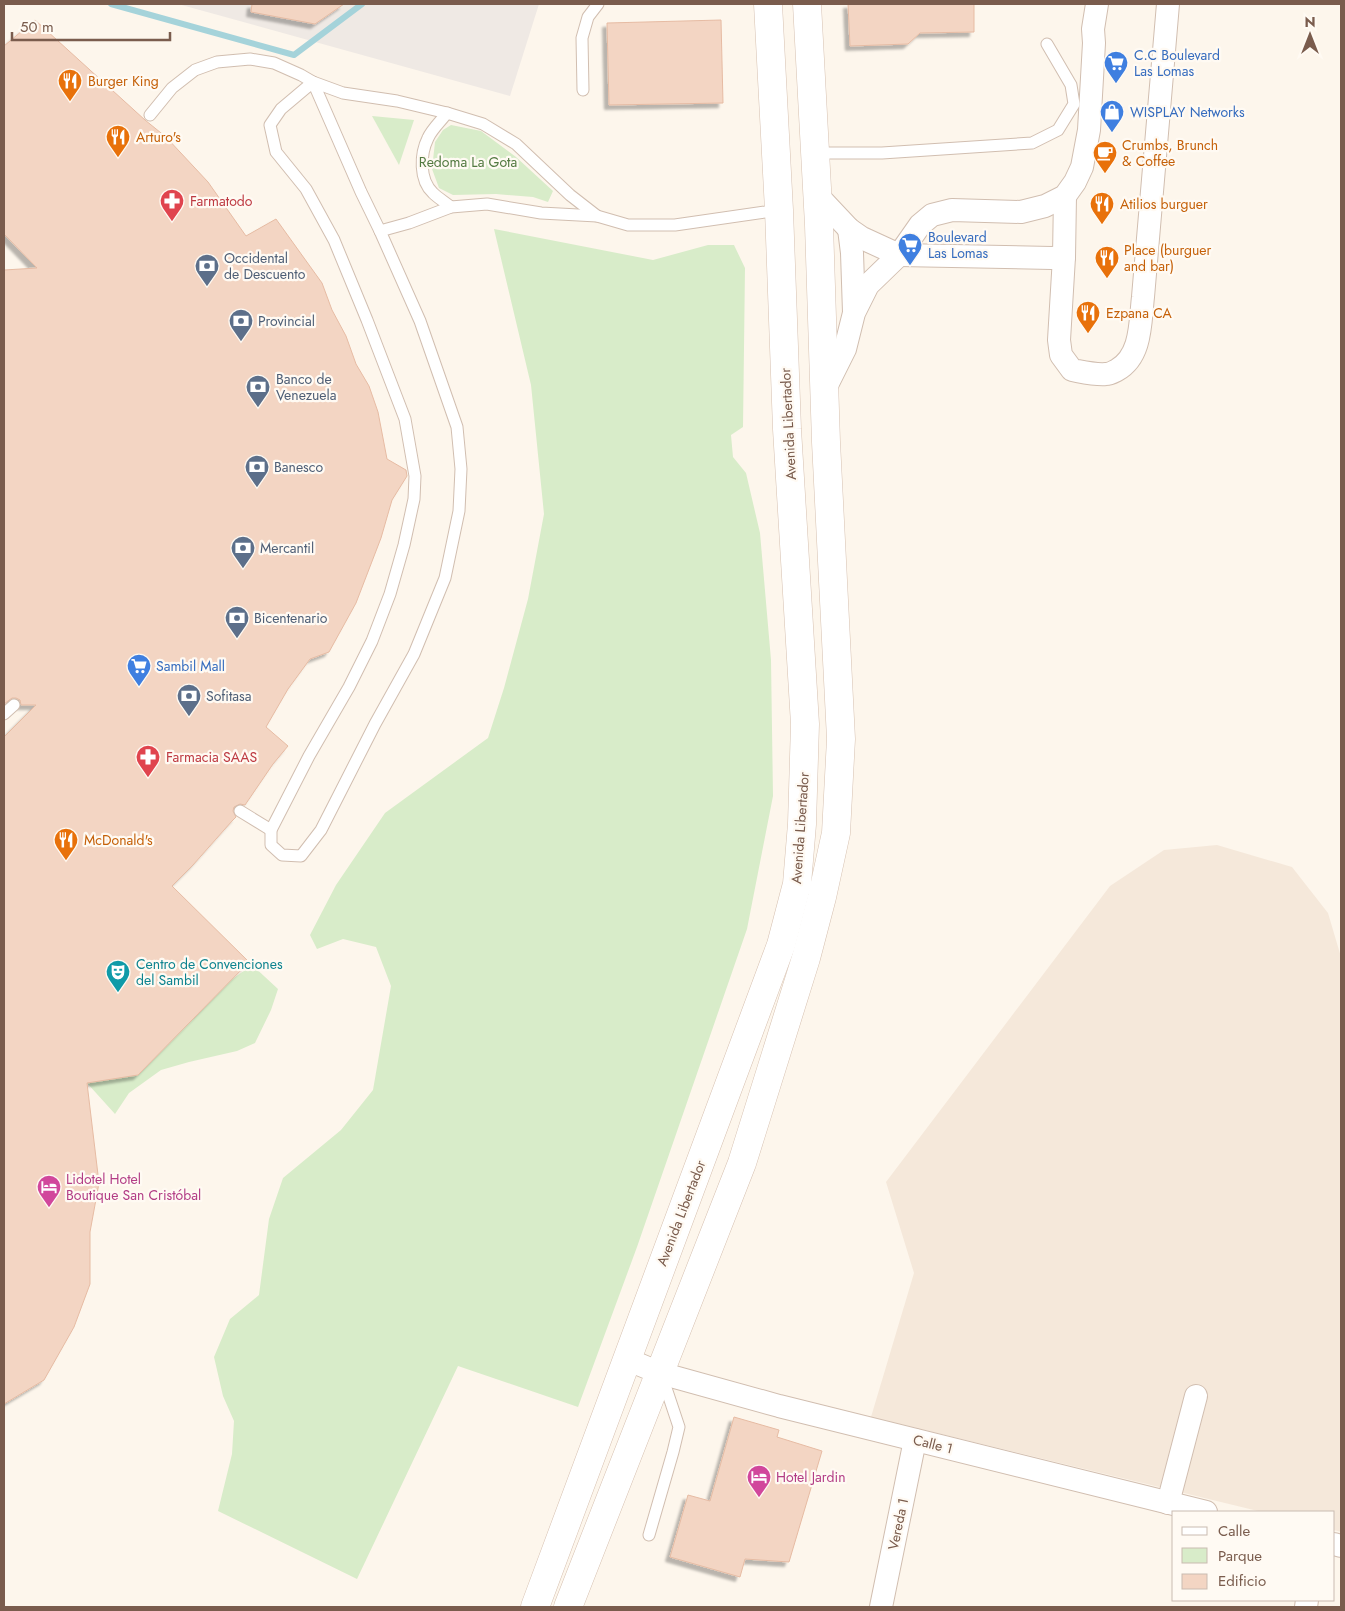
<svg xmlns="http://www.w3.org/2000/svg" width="1345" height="1611" font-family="Jost,sans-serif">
  <defs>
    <filter id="shadow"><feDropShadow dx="-4.5" dy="4.5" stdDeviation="1" flood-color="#0004"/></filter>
  </defs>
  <rect width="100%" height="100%" fill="#fdf6ec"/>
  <polygon fill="#f5e8da" points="1217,845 1292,867 1328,913 1341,957 1341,1532 1334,1530 1334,1512 1262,1512 871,1417 914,1273 886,1182 1110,886 1164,850"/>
  <polygon fill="#efe9e4" points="178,4 539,4 510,96"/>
  <g fill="#d8ecc9">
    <polygon points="372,116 414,120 399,165"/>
    <polygon points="451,125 481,131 516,157 553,191 548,202 533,197 496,194 453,195 439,188 432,169 435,142 443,130"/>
    <polygon points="494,229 653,260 708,245 734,245 745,268 743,427 731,435 733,457 746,473 760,533 771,660 773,796 747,929 637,1247 578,1407 458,1366 357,1579 218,1511 232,1454 234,1421 223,1396 214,1357 230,1319 259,1295 269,1219 283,1178 341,1130 373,1090 391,986 376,947 343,939 317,949 310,935 336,885 385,813 488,738 504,688 528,599 544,514 531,385"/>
    <polygon points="252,965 278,989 271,1010 255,1043 237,1051 189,1062 161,1070 129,1093 115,1114 87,1083"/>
  </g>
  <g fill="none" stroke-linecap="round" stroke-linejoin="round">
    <polyline stroke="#a5d3da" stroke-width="6" points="111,4 294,55 362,4"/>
  </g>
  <g fill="#f3d5c3" stroke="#e6bba3" filter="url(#shadow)">
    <polygon points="252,4 344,4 315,24 251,12"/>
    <polygon points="848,4 974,4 974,32 920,33 908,44 850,46"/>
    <polygon points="35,20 145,120 166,137 208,182 246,236 276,219 322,283 332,310 346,336 356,364 369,386 378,412 387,459 406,470 407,476 392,500 381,538 356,603 329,652 310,659 288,689 266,727 288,746 273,764 245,805 240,804 234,807 233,811 236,817 232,821 193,865 172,886 249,962 138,1075 87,1083 99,1183 90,1232 90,1284 74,1327 44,1380 4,1404 4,737 36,705 21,705 20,700 16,698 12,698 4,704 4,270 37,268 4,234 4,46"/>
    <polygon points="721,20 723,103 609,105 607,23"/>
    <polygon points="734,1417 779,1430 777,1437 822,1451 789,1562 745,1559 740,1577 670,1557 688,1495 710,1501"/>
  </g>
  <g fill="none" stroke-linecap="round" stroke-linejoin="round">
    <defs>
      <g id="lane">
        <polygon points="313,82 361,192 380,231 420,321 457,427 461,469 459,511 445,578 414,654 375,724 321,830 301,856 282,855 271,845 271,830 309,756 349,687 372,641 390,594 404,545 414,499 415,476 405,419 367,320 334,240 306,189 276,152 270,125 281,109"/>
        <polyline points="583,90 582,38 588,17 598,4"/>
        <path d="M447 113C441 121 432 129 428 138 420 154 419 180 433 193 438 198 445 202 451 207"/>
        <polyline points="150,115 172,88 195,70 217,62 250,59 274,63 301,75 313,82 343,93 397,101 447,113 483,124 516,144 570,195 597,216"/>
        <polyline points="815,153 882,153 1032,143 1058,130 1074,104 1071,85 1047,44"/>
        <polyline points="380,231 409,223 451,207 487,204 541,213 597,216 628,225 675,225 779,210"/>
        <polyline points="4,714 14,705"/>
        <polyline points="240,811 271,830"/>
        <polyline points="649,1535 673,1452 679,1427 663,1379"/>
      </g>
      <g id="street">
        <path d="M817 195 849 229 862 238 899 255 1052 258 1064 257 1059 340 1061 355 1072 370C1083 372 1095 375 1106 374 1110 374 1113 372 1117 370 1142 356 1140 322 1143 297L1168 4"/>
        <polyline points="849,229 852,253 854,312"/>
        <polyline points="1064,257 1065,196"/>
        <polyline points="825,389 845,349 854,313 868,285 899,255 920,225 932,215 952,210 1021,212 1045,206 1065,196 1075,182 1082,167 1089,130 1094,43 1093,29 1097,4"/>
        <polyline points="626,1359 660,1373 779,1406 1206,1512"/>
        <polyline points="1168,1503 1196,1396"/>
        <polyline points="1334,1544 1341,1546"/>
        <polyline points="881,1607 915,1440"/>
        <polyline points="1306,1607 1307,1600"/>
      </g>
      <g id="secondary">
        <polyline points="535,1607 781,945 797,884 802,824 805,724 787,429 779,210 768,4"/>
        <polyline points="568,1607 742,1163 806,958 822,897 836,833 841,739 826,442 819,225 807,4"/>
      </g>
    </defs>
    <use href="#lane" stroke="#d1beb0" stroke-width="13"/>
    <use href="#street" stroke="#d1beb0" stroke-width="24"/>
    <use href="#secondary" stroke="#d6c0b0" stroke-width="29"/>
    <use href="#lane" stroke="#fff" stroke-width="11"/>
    <use href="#street" stroke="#fff" stroke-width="22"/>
    <use href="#secondary" stroke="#fff" stroke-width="28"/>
  </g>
  <defs>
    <symbol id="supermarket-pin" viewBox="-11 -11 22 30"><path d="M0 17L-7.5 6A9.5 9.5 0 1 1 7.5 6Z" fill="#3f7fe0" stroke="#fffaf3"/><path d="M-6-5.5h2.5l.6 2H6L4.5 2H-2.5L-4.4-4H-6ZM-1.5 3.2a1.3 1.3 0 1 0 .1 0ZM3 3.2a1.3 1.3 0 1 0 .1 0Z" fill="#fff"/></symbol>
    <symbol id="restaurant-pin" viewBox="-11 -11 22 30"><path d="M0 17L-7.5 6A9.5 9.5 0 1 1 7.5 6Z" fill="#e8710a" stroke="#fffaf3"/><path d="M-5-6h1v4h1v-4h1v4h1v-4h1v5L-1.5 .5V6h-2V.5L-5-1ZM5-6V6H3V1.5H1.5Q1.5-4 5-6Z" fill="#fff"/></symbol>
    <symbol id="shop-pin" viewBox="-11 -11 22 30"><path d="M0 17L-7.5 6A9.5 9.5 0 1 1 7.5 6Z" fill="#3f7fe0" stroke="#fffaf3"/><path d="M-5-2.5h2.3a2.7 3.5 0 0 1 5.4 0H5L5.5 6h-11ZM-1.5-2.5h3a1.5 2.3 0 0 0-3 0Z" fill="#fff"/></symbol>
    <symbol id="cafe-pin" viewBox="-11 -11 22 30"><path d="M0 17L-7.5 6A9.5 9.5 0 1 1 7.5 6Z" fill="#e8710a" stroke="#fffaf3"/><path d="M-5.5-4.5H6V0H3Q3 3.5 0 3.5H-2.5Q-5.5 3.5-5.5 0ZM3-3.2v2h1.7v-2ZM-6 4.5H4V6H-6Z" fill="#fff"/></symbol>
    <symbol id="pharmacy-pin" viewBox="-11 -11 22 30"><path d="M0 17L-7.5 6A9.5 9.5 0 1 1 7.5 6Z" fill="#e0444e" stroke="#fffaf3"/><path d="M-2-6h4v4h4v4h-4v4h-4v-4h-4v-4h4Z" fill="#fff"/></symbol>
    <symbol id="bank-pin" viewBox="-11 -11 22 30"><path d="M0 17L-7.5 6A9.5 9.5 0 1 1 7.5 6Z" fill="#5c6f8a" stroke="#fffaf3"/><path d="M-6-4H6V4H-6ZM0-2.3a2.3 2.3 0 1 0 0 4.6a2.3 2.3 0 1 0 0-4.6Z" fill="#fff"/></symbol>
    <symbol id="theatre-pin" viewBox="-11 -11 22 30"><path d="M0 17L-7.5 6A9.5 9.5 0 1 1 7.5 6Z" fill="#0f9aa8" stroke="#fffaf3"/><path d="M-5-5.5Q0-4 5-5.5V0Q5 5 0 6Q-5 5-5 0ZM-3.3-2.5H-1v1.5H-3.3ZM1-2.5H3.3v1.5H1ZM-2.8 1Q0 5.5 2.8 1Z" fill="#fff"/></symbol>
    <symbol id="hotel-pin" viewBox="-11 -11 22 30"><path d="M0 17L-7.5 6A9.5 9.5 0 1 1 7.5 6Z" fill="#d1479c" stroke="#fffaf3"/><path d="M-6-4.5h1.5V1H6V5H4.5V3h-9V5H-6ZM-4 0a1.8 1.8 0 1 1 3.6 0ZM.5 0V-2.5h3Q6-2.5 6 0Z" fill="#fff"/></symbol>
  </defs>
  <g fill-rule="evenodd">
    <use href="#supermarket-pin" x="1102" y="49" width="28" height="38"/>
    <use href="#restaurant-pin" x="56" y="67" width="28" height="38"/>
    <use href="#shop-pin" x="1098" y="98" width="28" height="38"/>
    <use href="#restaurant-pin" x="104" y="123" width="28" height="38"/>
    <use href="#cafe-pin" x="1091" y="139" width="28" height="38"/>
    <use href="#pharmacy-pin" x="158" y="187" width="28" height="38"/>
    <use href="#restaurant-pin" x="1088" y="190" width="28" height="38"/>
    <use href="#supermarket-pin" x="896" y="231" width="28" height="38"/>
    <use href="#restaurant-pin" x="1093" y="244" width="28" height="38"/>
    <use href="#bank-pin" x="193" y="252" width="28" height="38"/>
    <use href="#restaurant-pin" x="1074" y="299" width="28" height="38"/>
    <use href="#bank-pin" x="227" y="307" width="28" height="38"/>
    <use href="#bank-pin" x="244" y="373" width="28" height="38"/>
    <use href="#bank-pin" x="243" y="453" width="28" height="38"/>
    <use href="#bank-pin" x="229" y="534" width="28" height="38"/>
    <use href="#bank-pin" x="223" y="604" width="28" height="38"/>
    <use href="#supermarket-pin" x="125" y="652" width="28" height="38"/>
    <use href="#bank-pin" x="175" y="682" width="28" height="38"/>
    <use href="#pharmacy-pin" x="134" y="743" width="28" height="38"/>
    <use href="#restaurant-pin" x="52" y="826" width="28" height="38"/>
    <use href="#theatre-pin" x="104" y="958" width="28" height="38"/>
    <use href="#hotel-pin" x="35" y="1173" width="28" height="38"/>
    <use href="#hotel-pin" x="745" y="1463" width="28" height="38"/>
  </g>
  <g text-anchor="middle" stroke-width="4.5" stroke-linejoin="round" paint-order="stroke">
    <g font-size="14" fill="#366cbe" stroke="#fffaf3" text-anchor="start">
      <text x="1134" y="60">C.C Boulevard<tspan x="1134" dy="16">Las Lomas</tspan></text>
      <text x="1130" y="117">WISPLAY Networks</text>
      <text x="928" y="242">Boulevard<tspan x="928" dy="16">Las Lomas</tspan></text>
      <text x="156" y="671">Sambil Mall</text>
    </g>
    <g font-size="14" fill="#c56008" stroke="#fffaf3" text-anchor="start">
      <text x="88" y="86">Burger King</text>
      <text x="136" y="142">Arturo's</text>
      <text x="1122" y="150">Crumbs, Brunch<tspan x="1122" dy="16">&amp; Coffee</tspan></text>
      <text x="1120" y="209">Atilios burguer</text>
      <text x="1124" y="255">Place (burguer<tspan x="1124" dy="16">and bar)</tspan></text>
      <text x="1106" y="318">Ezpana CA</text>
      <text x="84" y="845">McDonald's</text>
    </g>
    <g font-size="14" fill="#537a41" stroke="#fffaf3">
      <text x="468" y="167">Redoma La Gota</text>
    </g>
    <g font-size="14" fill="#be3a42" stroke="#fffaf3" text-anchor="start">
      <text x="190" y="206">Farmatodo</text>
      <text x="166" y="762">Farmacia SAAS</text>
    </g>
    <g font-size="14" fill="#4e5e75" stroke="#fffaf3" text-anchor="start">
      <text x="224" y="263">Occidental<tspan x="224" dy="16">de Descuento</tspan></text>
      <text x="258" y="326">Provincial</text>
      <text x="276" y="384">Banco de<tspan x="276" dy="16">Venezuela</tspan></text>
      <text x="274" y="472">Banesco</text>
      <text x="260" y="553">Mercantil</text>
      <text x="254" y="623">Bicentenario</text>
      <text x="206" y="701">Sofitasa</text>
    </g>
    <g font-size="14" fill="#7a5c4d" stroke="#fffaf3">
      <text transform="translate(788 424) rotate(-93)" y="5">Avenida Libertador</text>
      <text transform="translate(800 828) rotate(-86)" y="5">Avenida Libertador</text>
      <text transform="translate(681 1213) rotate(-69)" y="5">Avenida Libertador</text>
      <text transform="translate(933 1444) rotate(14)" y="5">Calle 1</text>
      <text transform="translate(898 1524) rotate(-78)" y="5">Vereda 1</text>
    </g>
    <g font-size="14" fill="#0d838f" stroke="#fffaf3" text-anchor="start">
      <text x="136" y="969">Centro de Convenciones<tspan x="136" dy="16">del Sambil</tspan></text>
    </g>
    <g font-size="14" fill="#b23c85" stroke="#fffaf3" text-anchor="start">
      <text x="66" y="1184">Lidotel Hotel<tspan x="66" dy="16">Boutique San Cristóbal</tspan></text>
      <text x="776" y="1482">Hotel Jardin</text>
    </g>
  </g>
  <rect width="1345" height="1611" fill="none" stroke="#7a5c4d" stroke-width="10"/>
  <rect x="1172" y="1511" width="162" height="90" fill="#fffaf3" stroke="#cabbb1"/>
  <rect x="1182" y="1527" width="25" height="8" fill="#ffffff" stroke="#cabbb1"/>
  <text x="1218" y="1536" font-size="15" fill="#7a5c4d">Calle</text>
  <rect x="1182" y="1548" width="25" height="15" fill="#d8ecc9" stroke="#cabbb1"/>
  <text x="1218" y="1561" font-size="15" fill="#7a5c4d">Parque</text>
  <rect x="1182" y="1574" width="25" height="15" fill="#f3d5c3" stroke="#cabbb1"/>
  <text x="1218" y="1586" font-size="15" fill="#7a5c4d">Edificio</text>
  <g transform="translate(1310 35)" stroke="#fffaf3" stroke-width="4" paint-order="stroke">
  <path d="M0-4L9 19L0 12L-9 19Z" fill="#7a5c4d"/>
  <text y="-8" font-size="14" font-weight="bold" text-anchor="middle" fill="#7a5c4d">N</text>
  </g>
  <path d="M12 32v8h158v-8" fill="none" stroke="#7a5c4d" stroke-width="2.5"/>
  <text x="20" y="32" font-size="15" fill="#7a5c4d" stroke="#fffaf3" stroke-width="4" paint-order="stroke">50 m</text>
</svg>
